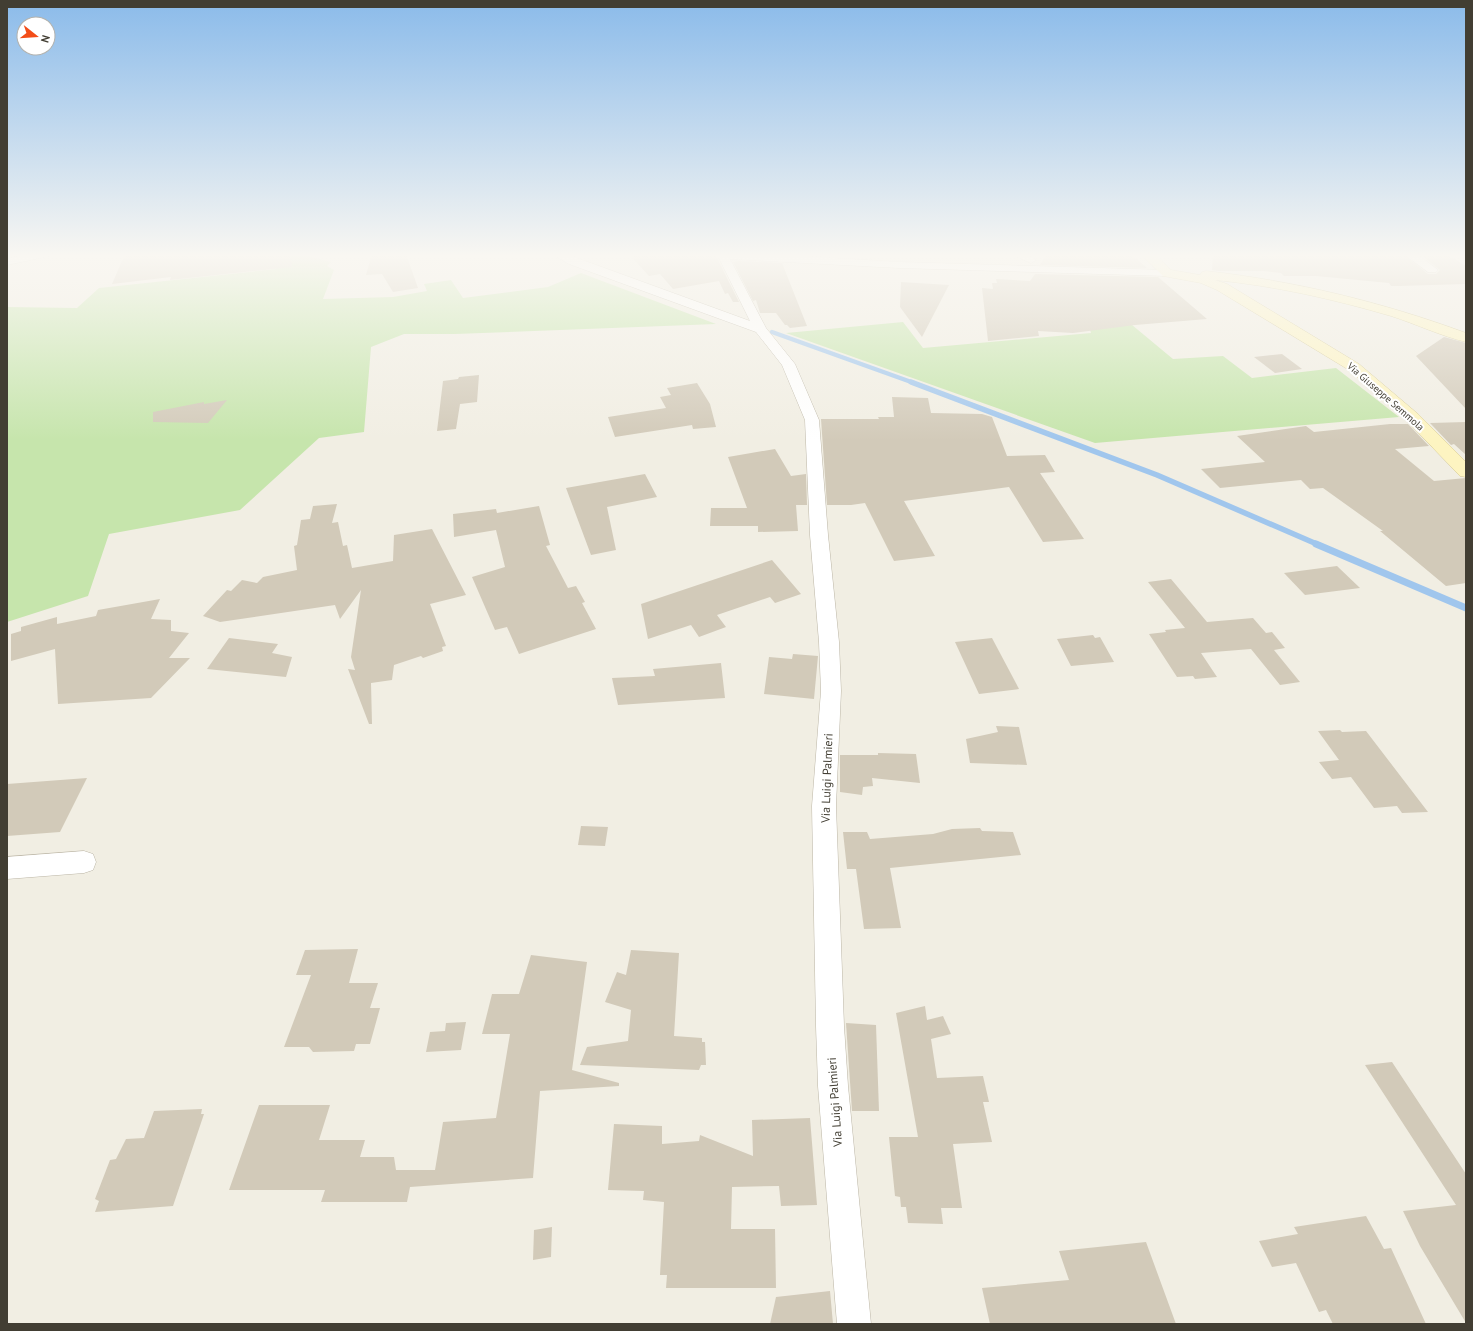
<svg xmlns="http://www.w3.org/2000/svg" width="1473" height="1331" font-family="'PT Sans',sans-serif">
  <rect width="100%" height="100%" fill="#f1eee3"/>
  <g fill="#c6e5ac">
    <polygon points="300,254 331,262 327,266 334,270 323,299 393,297 427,291 424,284 451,280 463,298 548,287 581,273 716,324 455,334 404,334 371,347 364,432 319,438 240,510 109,534 88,596 7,622 7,307 77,308 99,288 276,269 280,255"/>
    <polygon points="1108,305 1173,359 1223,356 1252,378 1336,368 1399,417 1095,443 786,333 903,322 923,348 1091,333 1083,306"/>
  </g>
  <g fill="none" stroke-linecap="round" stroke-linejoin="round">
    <polyline stroke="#a0c6ed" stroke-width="4.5" points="772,332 914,383"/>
    <polyline stroke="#a0c6ed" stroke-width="5.5" points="911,382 1157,475 1319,545"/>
    <polyline stroke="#a0c6ed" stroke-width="7" points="1316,544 1466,608"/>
  </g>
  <g fill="#d2cab9">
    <polygon points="125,254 291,254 292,267 170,280 171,277 112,284"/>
    <polygon points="372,254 406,254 418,288 393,292 382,274 366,275"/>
    <polygon points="629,254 715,254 739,302 733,302 728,293 725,294 719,281 673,289 660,274 649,276"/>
    <polygon points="1047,254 1133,256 1147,268 1040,265"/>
    <polygon points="1213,254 1403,254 1428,274 1436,274 1440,270 1420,254 1446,254 1466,266 1466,284 1398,286 1391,286 1389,283 1316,276 1284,276 1281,273 1264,271 1219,271 1212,270"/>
    <polygon points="739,261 782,263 807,326 790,328 787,325 785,325 776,313 760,313 756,300 753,301 733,262"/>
    <polygon points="1035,274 1158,277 1207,319 1135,325 1073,333 1038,331 1039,336 988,341 982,288 993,289 992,283 997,283 996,279 1030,281"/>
    <polygon points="901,282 949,285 922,337 900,307"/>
    <polygon points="1444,337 1466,343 1466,409 1416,356"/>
    <polygon points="1282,354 1302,369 1275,373 1254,357"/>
    <polygon points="479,375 477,402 460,404 456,429 437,431 443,381 458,379 459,377"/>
    <polygon points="697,383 710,404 716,427 693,429 692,425 615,437 608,417 666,408 660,397 671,395 667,388"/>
    <polygon points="892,397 928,398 931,413 982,414 992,417 1007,456 1045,455 1055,472 1040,473 1084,539 1043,542 1009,487 904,501 935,556 894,561 865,503 851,505 827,505 821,419 879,419 878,417 894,417"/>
    <polygon points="227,400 208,423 153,422 153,412 204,402 204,404"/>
    <polygon points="1466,422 1466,455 1454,444 1451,445 1430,423"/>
    <polygon points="1390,424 1408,424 1429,446 1395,449 1434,481 1466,478 1466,583 1446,586 1380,531 1383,531 1323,488 1310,489 1301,480 1220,488 1201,469 1265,462 1237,436 1306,426 1314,432"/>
    <polygon points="775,449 791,476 806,474 807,505 796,505 798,531 758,532 758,526 710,526 711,508 747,508 728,457"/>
    <polygon points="645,474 657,497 607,507 616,550 591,555 566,488"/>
    <polygon points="337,504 332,523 338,522 343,546 347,545 352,568 393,561 394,535 432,529 466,595 430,604 446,646 442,647 443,651 423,658 421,656 394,665 392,680 371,683 372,724 369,724 348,669 355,670 351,657 361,590 340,619 335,605 220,622 203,616 227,590 231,591 242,580 257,583 263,577 297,570 294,546 297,545 301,520 310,519 313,506"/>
    <polygon points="539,506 550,545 546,546 568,588 576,586 585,602 582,603 596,629 519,654 507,627 495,630 472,577 505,567 496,530 454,537 453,514 496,509 497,513"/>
    <polygon points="772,560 801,594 775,603 770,597 717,615 726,627 699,637 691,625 648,639 641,604"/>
    <polygon points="1337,566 1360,588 1305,595 1284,573"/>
    <polygon points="1171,579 1207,622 1253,618 1266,633 1272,632 1285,648 1274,650 1300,682 1280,685 1251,649 1201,653 1217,677 1195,679 1193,676 1177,677 1149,634 1166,632 1165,630 1185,628 1148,582"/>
    <polygon points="160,599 151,619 171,620 171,631 189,633 169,658 190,658 151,698 58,704 55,649 11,661 11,634 21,631 21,627 57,617 57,624 96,616 98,610"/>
    <polygon points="1093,635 1095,638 1100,637 1114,662 1071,666 1057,639"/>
    <polygon points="229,638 278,644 272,653 292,657 286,677 207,669"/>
    <polygon points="992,638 1019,689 979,694 955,642"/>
    <polygon points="793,654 818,656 814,699 764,694 769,657 792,659"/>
    <polygon points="721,663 725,698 618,705 612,678 655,676 653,669"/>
    <polygon points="996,726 1019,727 1027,765 970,763 966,739 998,732"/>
    <polygon points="1340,730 1342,732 1366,731 1428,812 1402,813 1397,806 1374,808 1351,777 1332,779 1319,762 1339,760 1318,731"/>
    <polygon points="878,753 916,754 920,783 872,778 873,786 863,787 862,795 840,792 840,755 878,755"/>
    <polygon points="87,778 60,832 7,836 7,784"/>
    <polygon points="581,826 608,827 605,846 578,845"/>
    <polygon points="980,828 982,831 1013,832 1021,855 890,868 901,928 864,929 856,869 847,869 843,832 867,832 870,839 933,834 952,829"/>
    <polygon points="358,949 349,983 378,983 370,1008 380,1008 370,1044 356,1044 354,1051 313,1052 309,1047 284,1047 311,975 296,975 305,950"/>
    <polygon points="631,950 679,953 674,1036 702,1038 702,1042 705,1042 706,1065 701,1065 699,1070 580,1065 587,1047 628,1041 631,1010 605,1002 617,972 626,975"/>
    <polygon points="531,955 587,962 572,1070 619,1083 619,1086 540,1091 533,1178 410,1187 407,1202 321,1202 325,1190 229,1190 259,1105 330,1105 319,1140 365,1140 360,1157 394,1157 396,1170 435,1170 443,1122 496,1118 510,1034 482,1034 492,994 519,994"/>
    <polygon points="925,1006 927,1020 943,1016 951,1034 931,1039 937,1078 983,1076 989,1102 983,1102 992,1142 953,1144 962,1208 941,1208 943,1224 908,1223 906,1207 901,1207 900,1197 895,1196 889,1137 918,1137 896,1013"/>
    <polygon points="466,1022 461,1050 426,1052 430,1032 445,1031 446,1023"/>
    <polygon points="846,1023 876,1025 879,1111 852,1111"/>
    <polygon points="1392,1062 1466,1174 1466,1323 1420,1246 1403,1211 1456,1205 1365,1065"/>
    <polygon points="202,1109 201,1114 204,1114 173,1206 95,1212 99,1201 95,1199 110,1160 116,1159 126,1139 144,1138 154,1111"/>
    <polygon points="810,1118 817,1205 781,1206 779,1186 732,1187 731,1229 775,1229 776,1288 666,1288 667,1275 660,1275 664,1202 643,1200 644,1191 608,1190 614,1124 662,1126 662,1144 699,1141 700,1135 753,1156 752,1120"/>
    <polygon points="1366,1216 1384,1249 1391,1248 1426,1324 1333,1324 1326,1310 1319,1312 1296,1263 1272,1267 1259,1241 1298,1234 1294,1227"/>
    <polygon points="552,1227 551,1257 533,1260 534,1230"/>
    <polygon points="1146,1242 1176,1324 990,1324 982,1288 1069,1280 1059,1251"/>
    <polygon points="830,1291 833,1324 770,1324 776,1297"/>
  </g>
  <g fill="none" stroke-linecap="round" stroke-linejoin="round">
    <defs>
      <g id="street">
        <polygon points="28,254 50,254 49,256 7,265 7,259"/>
        <polygon points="552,254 566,254 750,321 717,254 767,254 899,262 1167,270 1173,273 1167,276 899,268 730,259 766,328 795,364 819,420 828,535 839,642 841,691 836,806 844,1026 848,1086 871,1324 837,1324 818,1086 816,1026 812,806 821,691 819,642 810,535 805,420 782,365 756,332 569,264"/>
        <polygon points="1011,254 1026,254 1036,260 1031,263"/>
        <polygon points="1404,254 1417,254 1438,270 1436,272 1428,272"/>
        <polygon points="84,851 93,854 96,862 93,870 84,873 7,879 7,857"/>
      </g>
      <path id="secondary" d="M1141 254H1154L1171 270 1200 275 1202 272 1206 271C1295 281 1382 302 1466 333V342C1441 336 1416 324 1391 316 1333 299 1275 286 1215 280L1227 284 1359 364 1418 414 1466 462V477L1460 476 1406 420 1349 370 1217 290 1201 283 1163 276Z"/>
    </defs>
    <use href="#street" stroke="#bcb6a6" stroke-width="1"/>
    <use href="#secondary" stroke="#d0c594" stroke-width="1"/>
    <use href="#street" fill="#fff" fill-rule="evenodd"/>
    <use href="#secondary" fill="#fdf4c1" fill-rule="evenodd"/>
  </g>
  <linearGradient id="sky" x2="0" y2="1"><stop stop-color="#8bbbea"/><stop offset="0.58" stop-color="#f9f7f2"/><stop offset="1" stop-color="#f9f7f2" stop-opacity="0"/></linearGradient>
  <rect width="1473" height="441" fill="url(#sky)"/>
  <g text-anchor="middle" stroke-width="4" stroke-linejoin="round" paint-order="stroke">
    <g font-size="10" fill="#423e33" stroke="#fff">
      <text transform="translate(1386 396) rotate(41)" y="4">Via Giuseppe Semmola</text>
    </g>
    <g font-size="12" fill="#423e33" stroke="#fff">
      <text transform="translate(827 778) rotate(-88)" y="4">Via Luigi Palmieri</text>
      <text transform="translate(835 1102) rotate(-94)" y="4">Via Luigi Palmieri</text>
    </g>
  </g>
  <rect width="1473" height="1331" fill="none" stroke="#423e33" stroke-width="16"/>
  <g transform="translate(36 36) rotate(107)"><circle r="19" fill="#ffffff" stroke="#b3b2ad"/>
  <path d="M0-3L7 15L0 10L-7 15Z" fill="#f34d18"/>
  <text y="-6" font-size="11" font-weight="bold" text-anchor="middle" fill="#423e33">N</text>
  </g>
</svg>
